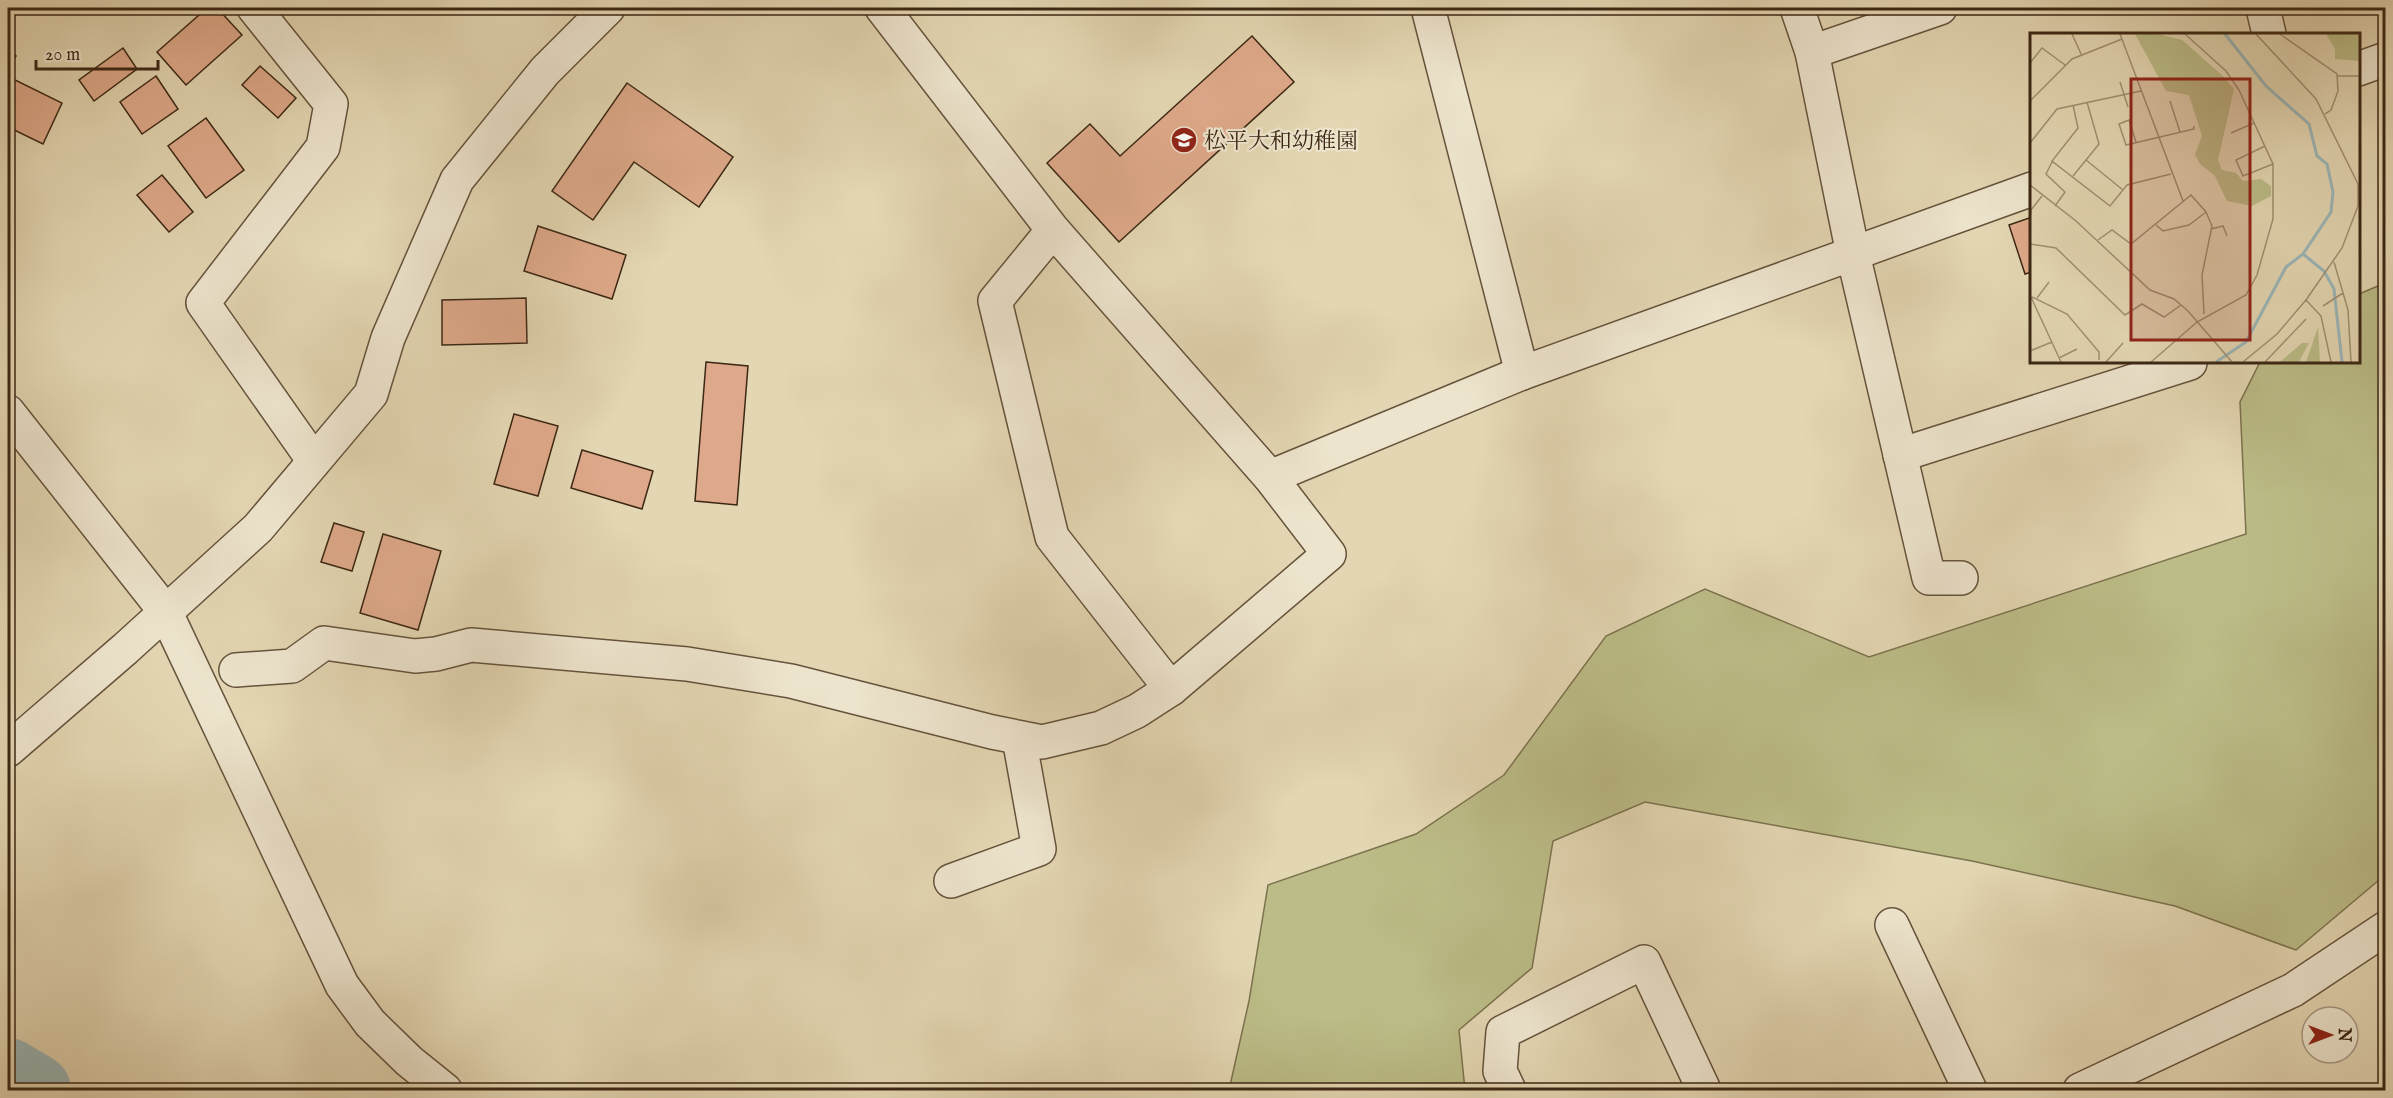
<svg xmlns="http://www.w3.org/2000/svg" width="2393" height="1098" font-family="'IM FELL English','Noto Serif JP',serif">
  <rect width="100%" height="100%" fill="#e3d6b2"/>
  <filter id="stains"><feTurbulence type="fractalNoise" baseFrequency=".00333" numOctaves="4"/><feColorMatrix values="0 0 0 0 .2 0 0 0 0 .09 0 0 0 0 .02 0 0 0 .5 -.17"/></filter>
  <radialGradient id="worn" r=".72"><stop offset=".6" stop-color="#630" stop-opacity="0"/><stop offset="1" stop-color="#630" stop-opacity=".3"/></radialGradient>
  <polygon fill="#bbbc87" stroke="#7c724e" stroke-width="1.5" points="2385,283 2385,875 2296,950 2175,906 1972,861 1645,802 1553,841 1532,968 1459,1030 1465,1090 1229,1090 1249,1001 1268,885 1416,834 1504,775 1606,636 1705,589 1869,657 2246,534 2240,402 2260,362 2358,362 2359,294"/>
  <g fill="none" stroke-linecap="round" stroke-linejoin="round">
    <polyline stroke="#9bb6b8" stroke-width="72" points="8,1074 35,1090"/>
  </g>
  <g fill="#dea98a" stroke="#3c2714" stroke-width="1.5">
    <polygon points="207,8 217,8 242,35 186,85 157,52"/>
    <polygon points="1252,36 1294,82 1119,242 1047,163 1090,124 1120,156"/>
    <polygon points="123,48 137,69 94,101 79,80"/>
    <polygon points="8,50 16,56 8,69"/>
    <polygon points="260,66 296,98 278,118 242,85"/>
    <polygon points="156,76 178,109 142,134 120,102"/>
    <polygon points="9,77 62,103 43,144 8,127"/>
    <polygon points="627,83 733,157 699,207 634,162 593,220 552,191"/>
    <polygon points="206,118 244,170 206,198 168,146"/>
    <polygon points="162,175 193,212 169,232 137,195"/>
    <polygon points="2032,217 2032,272 2025,274 2009,225"/>
    <polygon points="538,226 626,255 612,299 524,271"/>
    <polygon points="526,298 527,343 442,345 442,300"/>
    <polygon points="706,362 748,366 737,505 695,501"/>
    <polygon points="514,414 558,426 538,496 494,484"/>
    <polygon points="582,450 653,471 642,509 571,488"/>
    <polygon points="334,523 364,532 352,571 321,562"/>
    <polygon points="383,534 441,551 418,630 360,613"/>
  </g>
  <g fill="none" stroke-linecap="round" stroke-linejoin="round">
    <defs>
      <g id="minor">
        <polyline points="254,8 331,104 323,147 203,303 314,461"/>
        <polyline points="882,8 1053,230 1270,477 1329,554 1171,689 1052,537 995,301 1053,230"/>
        <polyline points="1428,8 1522,373"/>
        <polyline points="1797,8 1812,52 1853,254 1929,578 1961,578"/>
        <polyline points="2263,8 2269,34"/>
        <polyline points="1812,52 1940,8"/>
        <polyline points="2358,69 2386,59"/>
        <polyline points="8,412 165,611 342,985 370,1023 409,1061 445,1090"/>
        <polyline points="1900,455 2190,363"/>
        <polyline points="1270,477 1522,373 2032,189"/>
        <polyline points="236,670 292,666 324,643 415,656 436,654 471,645 687,664 791,681 992,732 1042,742 1101,728 1137,711 1171,689"/>
        <polyline points="951,881 1039,849 1019,738"/>
        <polyline points="1892,925 1970,1090"/>
        <polyline points="1509,1090 1500,1071 1503,1032 1644,962 1704,1090"/>
        <polyline points="2080,1090 2293,990 2386,928"/>
      </g>
      <polyline id="tertiary" points="8,750 125,649 258,528 371,394 388,338 457,180 545,71 608,8"/>
    </defs>
    <use href="#minor" stroke="#66533c" stroke-width="36"/>
    <use href="#tertiary" stroke="#66533c" stroke-width="36"/>
    <use href="#minor" stroke="#ede4cd" stroke-width="33"/>
    <use href="#tertiary" stroke="#ede4cd" stroke-width="33"/>
  </g>
  <defs>
    <symbol id="school-disc" viewBox="-11 -11 22 22"><circle r="9.5" fill="#8f2418" stroke="#ede4cd"/><path d="M0-5L7-2L0 1L-7-2ZM-4 1L0 2.5L4 1V4Q0 6-4 4Z" fill="#fff"/></symbol>
  </defs>
  <g fill-rule="evenodd">
    <use href="#school-disc" x="1169" y="125" width="30" height="30"/>
  </g>
  <g text-anchor="middle" stroke-width="4.5" stroke-linejoin="round" paint-order="stroke">
    <g font-size="22" fill="#3c2714" stroke="#ede4cd" text-anchor="start">
      <text x="1204" y="148">松平大和幼稚園</text>
    </g>
  </g>
  <g transform="translate(2030 33)">
    <rect width="330" height="330" fill="#e3d6b2"/>
    <path d="M105 1H128L152 7 193 43 204 56 188 127 192 137 206 140 213 148 231 146 241 153V163L222 173 197 168 185 143 170 131 165 121 172 103 159 62 136 58ZM296 1H330V28L305 26V16ZM288 294 290 329H276ZM272 310H279L269 329H250Z" fill="#bbbc87"/>
    <path fill="none" stroke="#9bb6b8" stroke-width="3" d="M273 221 294 238 304 256 312 329M186 329 216 309 256 234 273 221 301 179 303 159 297 131 287 123 279 91 236 53 195 1"/>
    <path fill="none" stroke="#a09073" stroke-width="1.5" d="M42 1 52 23M90 1 153 168M226 1 286 66 328 151V173L312 215 276 267 291 283 301 329M250 1 307 41 308 58 301 77 295 81M0 30 12 15 35 32M308 43H330M90 49 98 74M0 68 42 26 92 6M140 68 150 99M43 72 48 95 22 128 80 173 97 152 141 141M201 100 224 90M106 109 99 87 89 91 96 112 164 96V93M0 110 27 76 111 58M235 113 206 127 213 143 243 131M23 127 16 141 35 159 25 173M56 127 93 157M43 143 69 111 57 69M0 152 46 188 120 257 144 266 158 278 202 329M0 186 1 177 12 163M181 196 193 193 197 203M68 207 82 197 101 211 161 162 176 179 159 192 133 198 126 192M0 211 26 215 95 282 112 271 134 284 151 272M304 229 318 277 321 329M1 264 31 329M2 264 37 281 69 319V327M7 265 19 249M293 273 313 260M174 281 172 242 182 193 176 179M0 318 22 309M29 325 47 316M76 329 93 310M121 329 167 289 216 262 227 242 243 186V131L209 57 196 38 155 1M213 329 247 301 276 267M235 329 276 286"/>
    <path fill="#8f2418" fill-opacity="0.15" stroke="#8f2418" stroke-width="3" d="M101 46H220V307H101Z"/>
    <rect width="330" height="330" fill="none" stroke="#3c2714" stroke-width="3"/>
  </g>
  <rect width="2393" height="1098" fill="none" stroke="#e3d6b2" stroke-width="30"/>
  <rect x="9" y="9" width="2375" height="1080" fill="none" stroke="#3c2714" stroke-width="3"/>
  <rect x="15" y="15" width="2363" height="1068" fill="none" stroke="#3c2714" stroke-width="1.5"/>
  <g transform="translate(2330 1035) rotate(90)"><circle r="28" fill="#ede4cd" stroke="#a69883" stroke-width="1.5"/>
  <path d="M0-4.5L10 22L0 15L-10 22Z" fill="#8f2418"/>
  <text y="-9" font-size="16" font-weight="bold" text-anchor="middle" fill="#3c2714">N</text>
  </g>
  <path d="M36 60v9h122v-9" fill="none" stroke="#3c2714" stroke-width="3"/>
  <text x="45" y="60" font-size="18" fill="#3c2714" stroke="#ede4cd" stroke-width="4.5" paint-order="stroke">20 m</text>
  <rect width="100%" height="100%" filter="url(#stains)"/>
  <rect width="100%" height="100%" fill="url(#worn)"/>
</svg>
